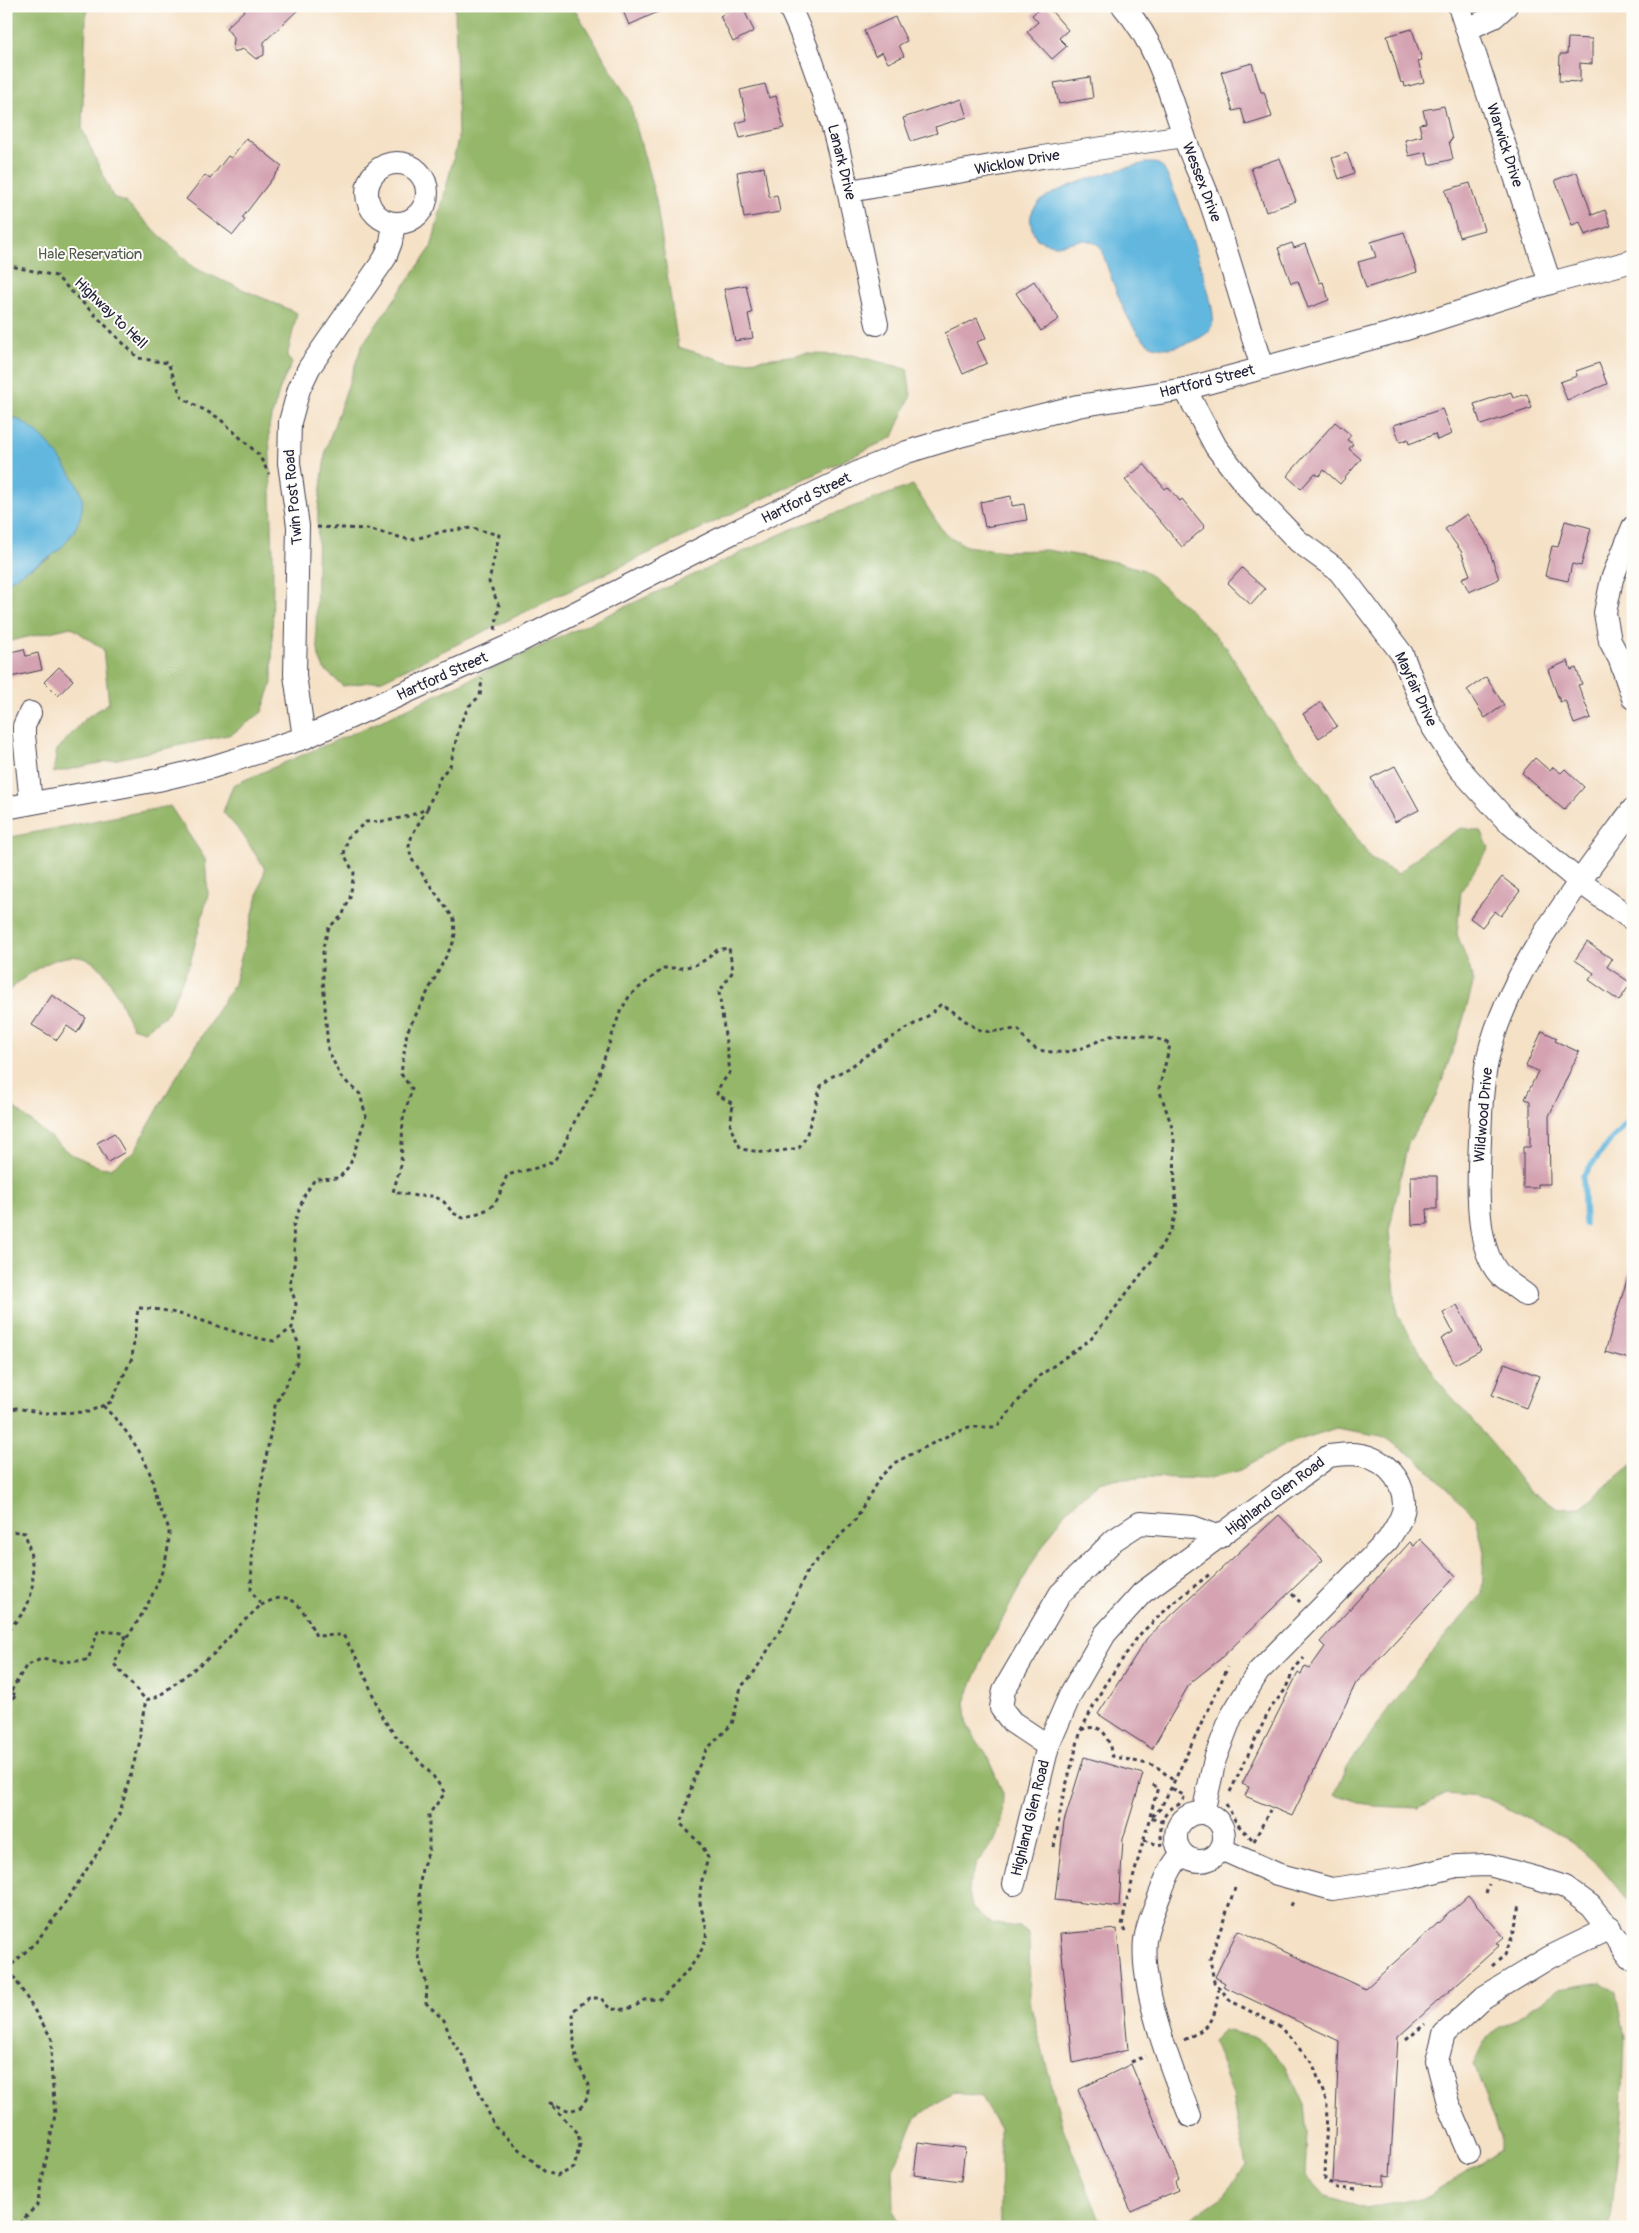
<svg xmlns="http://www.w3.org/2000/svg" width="1639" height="2233" font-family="Pangolin,sans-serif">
  <rect width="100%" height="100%" fill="#fdfcf7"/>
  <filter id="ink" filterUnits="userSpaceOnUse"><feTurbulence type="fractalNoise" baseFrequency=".02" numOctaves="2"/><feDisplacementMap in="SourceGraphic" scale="10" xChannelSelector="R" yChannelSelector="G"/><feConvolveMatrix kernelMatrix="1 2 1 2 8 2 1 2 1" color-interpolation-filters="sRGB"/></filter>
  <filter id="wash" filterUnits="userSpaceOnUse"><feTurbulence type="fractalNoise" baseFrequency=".0096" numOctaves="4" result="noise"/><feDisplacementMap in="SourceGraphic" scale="20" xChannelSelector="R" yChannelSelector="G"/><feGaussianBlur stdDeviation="1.12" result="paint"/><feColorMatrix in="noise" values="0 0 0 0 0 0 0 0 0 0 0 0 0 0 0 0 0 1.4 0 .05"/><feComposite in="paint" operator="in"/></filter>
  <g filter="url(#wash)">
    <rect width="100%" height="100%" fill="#f5e1c6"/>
    <g fill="#95b76b" stroke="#5c6c53">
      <path d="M6 6H89L86 18 82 129 113 197 125 202 194 268 297 313 287 357 292 363 281 385 269 426 273 558 272 683 262 712 232 734 53 773 57 750 86 718 109 703 103 649 71 627 6 642V584L15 576 50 558 82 506C82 479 33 420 6 415Z"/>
      <polygon points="455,6 573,6 629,100 656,200 678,347 731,363 806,354 853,355 907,369 911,395 893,437 382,680 343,686 324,669 319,657 316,632 318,510 326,449 362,345 431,248 458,140"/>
      <polygon points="913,485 944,533 966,546 1005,551 1047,550 1116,562 1144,570 1190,610 1227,648 1266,715 1319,782 1371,859 1398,874 1426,849 1461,828 1481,831 1489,848 1461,891 1457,934 1470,969 1473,984 1462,1024 1436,1098 1408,1143 1389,1231 1397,1314 1438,1381 1494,1446 1528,1491 1559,1508 1581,1507 1633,1464 1633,1906 1600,1866 1573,1842 1487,1798 1447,1794 1418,1808 1372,1806 1335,1794 1347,1767 1417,1670 1482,1594 1484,1552 1476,1517 1416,1458 1382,1436 1336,1428 1287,1444 1238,1471 1205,1479 1149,1477 1101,1481 1067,1509 1035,1558 986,1650 965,1702 968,1727 986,1754 1003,1793 1002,1821 994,1843 977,1862 968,1887 972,1908 990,1923 1019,1927 1029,1934 1030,2003 1063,2128 1099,2218 1111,2227 1001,2227 1000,2129 981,2097 954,2091 916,2118 893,2169 894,2212 902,2227 6,2227 6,1101 69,1153 99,1167 111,1168 134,1152 172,1084 234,984 265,869 243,835 223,812 233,785 374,724 794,528"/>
      <path d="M170 806 205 859 208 895 190 963 167 1014 144 1031 132 1027C125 1012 111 980 101 969 71 938 30 972 6 993V838Z"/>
      <polygon points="1602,1982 1617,1993 1625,2038 1622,2112 1610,2227 1172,2227 1180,2226 1222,2197 1246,2166 1233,2096 1213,2041 1224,2030 1258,2038 1286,2066 1304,2105 1307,2133 1305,2175 1325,2196 1367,2208 1430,2195 1501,2150 1501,2137 1474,2065 1486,2038 1560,1989"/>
    </g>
    <g fill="#62b7df" stroke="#426c8d">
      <path d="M1146 163C1152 163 1159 162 1163 168 1175 186 1217 304 1213 322 1211 334 1198 339 1188 343 1176 348 1164 350 1151 345 1128 335 1109 270 1100 246 1081 234 1075 244 1056 245 1050 245 1043 241 1037 239 1031 228 1027 218 1035 207 1046 188 1123 168 1146 163Z"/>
      <path d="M6 415C26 419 48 441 59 457 67 469 79 483 82 497 86 519 66 548 48 558 34 567 19 573 6 584Z"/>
    </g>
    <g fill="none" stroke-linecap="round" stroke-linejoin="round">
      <polyline stroke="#62b7df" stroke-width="5.5" points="1585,1224 1583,1176 1610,1141 1633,1116"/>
    </g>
    <g id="blocks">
      <g fill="#d4a2b1">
        <polygon points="249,6 302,6 264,42 264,55 256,59 244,49 233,52 234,38 226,28"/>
        <polygon points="621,6 671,6 629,25"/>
        <polygon points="739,6 742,6 754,31 733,42 720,16"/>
        <polygon points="1043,6 1047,6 1068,30 1059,38 1067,46 1052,59 1027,32 1038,22 1032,15"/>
        <polygon points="895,17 907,41 899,45 904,56 888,63 882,52 875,56 864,31"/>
        <polygon points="1412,29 1422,60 1418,61 1424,82 1405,87 1404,82 1401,83 1387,36"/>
        <polygon points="1568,38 1592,39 1592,64 1580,63 1580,82 1559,81 1560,54 1567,54"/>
        <polygon points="1252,63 1261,92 1264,92 1272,117 1246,125 1241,109 1233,111 1221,72"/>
        <polygon points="1090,77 1093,98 1059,104 1054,83"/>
        <polygon points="765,84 769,98 776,96 784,128 740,138 736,123 747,120 740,90"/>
        <polygon points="961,99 967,117 935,127 937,133 911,141 903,118"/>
        <polygon points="1444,106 1452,140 1449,141 1453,159 1429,165 1426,152 1409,156 1405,140 1422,136 1419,124 1426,123 1423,110"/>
        <polygon points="246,138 282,166 242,218 245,220 233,235 186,199 205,175 210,179 228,156 231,158"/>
        <polygon points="1347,153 1354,173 1339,179 1332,158"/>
        <polygon points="1280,158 1296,201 1266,212 1251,168"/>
        <polygon points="764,167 769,197 777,195 780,212 744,218 737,172"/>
        <polygon points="1577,172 1592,215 1605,210 1611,226 1585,235 1580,222 1572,225 1555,180"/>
        <polygon points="1470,183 1484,230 1459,237 1445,190"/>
        <polygon points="1404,232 1417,272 1366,288 1358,262 1376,257 1371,242"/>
        <polygon points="1292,243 1294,248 1305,244 1320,283 1323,282 1329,300 1308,308 1298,281 1291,283 1278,248"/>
        <polygon points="1034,281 1059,319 1041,331 1016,293"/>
        <polygon points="746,285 752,313 748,314 753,338 735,341 724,289"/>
        <polygon points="977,318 986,338 977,342 987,363 963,374 945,333"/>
        <polygon points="1599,363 1607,384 1567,400 1560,382 1577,376 1576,371"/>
        <polygon points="1511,392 1513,398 1527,394 1532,408 1481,425 1474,404"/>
        <polygon points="1442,409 1452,434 1437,440 1435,434 1409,444 1408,439 1400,442 1394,425"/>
        <polygon points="1335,422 1351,435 1347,440 1353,444 1349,449 1361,459 1340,484 1324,470 1319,476 1315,473 1301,489 1287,476"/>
        <polygon points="1144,464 1165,489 1168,487 1180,501 1182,499 1205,527 1182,547 1125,480"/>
        <polygon points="1011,496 1012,506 1024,504 1027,520 985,527 980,502"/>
        <polygon points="1467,514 1487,544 1499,579 1469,592 1462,578 1470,575 1461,551 1445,529"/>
        <polygon points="1565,521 1591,528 1581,566 1572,564 1568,581 1545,576 1552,546 1558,547"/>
        <polygon points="1242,568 1265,589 1251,605 1228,583"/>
        <polygon points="24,649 26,656 38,653 42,670 6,678 6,653"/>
        <polygon points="1568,661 1571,670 1576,668 1582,684 1578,685 1591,718 1574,724 1565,700 1560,702 1548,670"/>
        <polygon points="59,667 73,680 58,696 44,682"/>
        <polygon points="1486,677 1504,705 1485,718 1467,690"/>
        <polygon points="1321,702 1337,726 1319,738 1303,714"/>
        <polygon points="1535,758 1550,771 1553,767 1561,773 1565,769 1584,787 1564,810 1522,773"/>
        <polygon points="1395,766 1419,810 1395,822 1371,778"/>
        <polygon points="1502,877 1520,891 1501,916 1495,911 1482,927 1470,918"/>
        <polygon points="1587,942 1612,959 1607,967 1631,983 1619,1001 1589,980 1594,973 1575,960"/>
        <polygon points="52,995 86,1018 77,1033 67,1026 57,1040 32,1025"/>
        <polygon points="1542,1031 1557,1038 1555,1041 1579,1052 1549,1116 1550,1184 1538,1184 1538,1188 1523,1188 1523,1147 1530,1147 1530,1101 1525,1099 1538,1071 1526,1066"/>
        <polygon points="114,1133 125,1152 108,1162 97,1143"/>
        <polygon points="1411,1176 1437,1176 1437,1209 1427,1209 1428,1224 1412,1225"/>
        <polygon points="1629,1273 1633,1273 1633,1360 1605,1352"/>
        <polygon points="1457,1305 1481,1350 1455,1364 1441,1339 1453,1332 1443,1313"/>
        <polygon points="1505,1363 1539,1376 1526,1408 1492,1395"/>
        <polygon points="1279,1515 1323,1560 1219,1660 1190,1683 1152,1749 1098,1714 1147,1638"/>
        <polygon points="1420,1539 1456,1576 1356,1683 1292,1816 1245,1796 1249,1787 1242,1784 1298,1673 1301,1675 1305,1666 1310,1668 1325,1647 1320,1642 1410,1542 1414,1546"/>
        <polygon points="1084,1757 1143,1774 1123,1839 1119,1907 1055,1900 1064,1822"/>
        <polygon points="1468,1896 1504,1937 1497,1943 1500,1945 1398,2037 1390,2176 1384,2175 1384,2185 1333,2183 1339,2041 1223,1986 1225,1983 1215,1977 1238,1930 1365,1989"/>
        <polygon points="1117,1929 1128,2050 1073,2063 1060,1934"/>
        <polygon points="1131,2064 1179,2179 1175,2181 1178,2190 1131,2211 1078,2090"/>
        <polygon points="918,2142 965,2148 961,2181 914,2175"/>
      </g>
    </g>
  </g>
  <g filter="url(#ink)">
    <use href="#blocks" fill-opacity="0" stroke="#423f50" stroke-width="1"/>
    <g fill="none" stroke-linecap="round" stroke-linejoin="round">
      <defs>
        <g id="minor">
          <path d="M789 6C837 107 852 216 877 324"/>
          <path d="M1123 6C1156 43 1169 90 1184 136 1192 160 1204 183 1212 207 1230 260 1245 314 1262 367"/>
          <polyline points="1459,6 1550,283"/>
          <polyline points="1467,29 1494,17 1506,6"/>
          <circle cx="397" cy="193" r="30"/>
          <polyline points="850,191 1042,157 1184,136"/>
          <polyline points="1185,389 1216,447 1252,493 1298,541 1339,571 1402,654 1428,720 1459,768 1506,820 1580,882 1633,920"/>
          <polyline points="1633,527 1612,579 1605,613 1610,641 1620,660 1633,698"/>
          <polyline points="30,713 24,726 24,735 31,803"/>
          <polyline points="304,738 295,675 298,526 289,463 290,422 299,389 309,368 385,258 391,242 394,223"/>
          <polyline points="6,808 158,780 212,767 304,738 520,641 732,533 863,470 907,452 963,435 1078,406 1185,389 1403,330 1550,283 1633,261"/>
          <path d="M1526 1295C1518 1289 1509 1283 1502 1277 1477 1253 1478 1197 1479 1165 1481 1125 1480 1083 1491 1045 1515 962 1582 878 1633 809"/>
          <polyline points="1048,1746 1012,1722 1001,1708 1004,1690 1060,1594 1114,1540 1140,1523 1193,1527 1220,1537"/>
          <circle cx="1200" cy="1837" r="24"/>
          <polyline points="1221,1849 1277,1874 1332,1889 1413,1877 1457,1866 1489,1865 1537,1878 1565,1887 1591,1906 1633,1960"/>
          <path d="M1182 1854C1170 1866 1165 1881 1159 1897 1154 1911 1147 1926 1145 1940 1140 1989 1172 2071 1190 2116"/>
          <path d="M1014 1884 1048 1746 1071 1693 1105 1634 1142 1593 1329 1456C1337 1455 1345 1454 1352 1454 1381 1455 1404 1477 1404 1505 1404 1517 1394 1530 1388 1540L1258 1672 1231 1717 1215 1759 1203 1813"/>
          <polyline points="1469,2152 1448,2103 1437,2061 1444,2034 1484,1997 1550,1957 1610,1928"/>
        </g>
      </defs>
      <use href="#minor" stroke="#423f50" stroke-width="24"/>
      <g stroke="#423f50" stroke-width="3" stroke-dasharray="4 4" stroke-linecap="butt">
        <polyline points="6,265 56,276 138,358 168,363 182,398 219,418 259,455 269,474"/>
        <polyline points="317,527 367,529 411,540 445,531 472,528 499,535 489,582 499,606 495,630"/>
        <path d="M103 1406C123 1425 143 1452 152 1479 154 1487 155 1496 158 1505 161 1513 169 1524 169 1533 169 1570 146 1610 126 1639"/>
        <path d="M6 1411 16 1408 44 1413 88 1412 111 1402 132 1358 138 1308C189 1309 225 1334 274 1341L292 1328 296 1304 290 1285 295 1260 293 1227 304 1196 315 1179 339 1178 350 1165 366 1116 360 1094 341 1077 328 1050 323 978V947L329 927 342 916 350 898 354 873 344 854 348 837 366 822 387 821 409 816 427 809 441 776 450 766 460 724 469 706 480 696 482 679"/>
        <path d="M6 1533 11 1531 25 1533C32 1555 37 1581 28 1603 25 1613 13 1624 6 1632"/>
        <polyline points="1292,1594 1300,1602"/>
        <path d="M261 1605C266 1603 273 1599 280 1598 299 1595 309 1622 316 1636L343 1635 361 1666 382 1717 395 1735 433 1776 445 1793 429 1814V1851L422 1868 419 1892 423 1914 417 1929 418 1953 427 1986 426 2003 444 2020 451 2039 464 2058 495 2127 544 2171 557 2176 574 2168 580 2144 578 2133 550 2103 570 2111 581 2107 587 2098 589 2085 577 2062 574 2045 573 2011 589 1998H601L610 2009C624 2010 634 2009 644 2000L660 1999C675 1985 702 1959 706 1937 708 1926 702 1914 700 1903 699 1886 704 1873 708 1858L703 1847 681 1824 695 1775 706 1750 732 1724 741 1687 753 1674 783 1626 807 1571 855 1520 880 1477 896 1462 957 1431 969 1427H997L1038 1377 1092 1338 1153 1259 1171 1230 1177 1209 1175 1194 1174 1140 1171 1124 1159 1089 1170 1045C1160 1036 1125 1032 1111 1036 1088 1044 1078 1054 1052 1052 1033 1050 1029 1047 1019 1030 1007 1028 990 1034 980 1030 965 1023 955 1010 940 1005L931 1014 886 1041 849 1068 831 1077 821 1086 806 1137 799 1148 767 1153 741 1149 730 1127 733 1104 717 1094 719 1087 730 1072 719 992 733 971 729 948 717 950 707 959 695 965 682 968H664L630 995 620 1012 592 1094 578 1114 563 1147 554 1161 540 1167 507 1175C494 1209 497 1207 463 1218L453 1213 444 1202 434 1196H417L393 1192 401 1165 403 1119 412 1089 401 1074 407 1032 453 943 455 934 454 919 411 858 409 846 412 835 427 809"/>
        <polyline points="6,1704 17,1695 10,1693 26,1666 41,1659 61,1662 88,1660 98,1631 124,1633 126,1640 114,1664 146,1700 159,1696 216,1652 240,1625 261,1605 251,1590 253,1533 275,1406 297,1362 299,1345 292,1328"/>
        <path d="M1081 1730C1104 1721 1108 1737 1112 1756L1156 1766 1174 1781"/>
        <polyline points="1230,1792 1270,1709 1285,1690 1294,1669 1304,1658"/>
        <polyline points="1226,1804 1237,1824 1252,1839"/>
        <polyline points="1163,1822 1150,1818 1160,1809 1171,1788 1228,1667"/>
        <path d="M1144 1840 1158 1845 1162 1844C1160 1834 1160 1819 1167 1812 1175 1804 1178 1809 1185 1796L1171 1788"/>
        <polyline points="1254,1841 1270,1810"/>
        <polyline points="1054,1847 1063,1797 1081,1730 1104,1686 1139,1635 1172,1604 1211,1573"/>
        <polyline points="1235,1888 1210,1959 1214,1982 1231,2001 1280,2027 1313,2064 1327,2103 1325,2180 1337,2188 1357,2190"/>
        <polyline points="1486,1893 1489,1884"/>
        <polyline points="1291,1906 1294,1899"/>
        <polyline points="1125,1932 1122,1925 1126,1904 1158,1787 1150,1784"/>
        <polyline points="1492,1966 1505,1955 1513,1935 1520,1905"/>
        <polyline points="9,1969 52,2039 51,2065 55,2115 37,2205 16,2227"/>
        <polyline points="6,1970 36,1942 59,1912 100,1849 120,1812 140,1741 140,1729 146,1700"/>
        <path d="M1184 2040C1216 2023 1213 2022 1219 1988"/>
        <polyline points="1406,2040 1425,2024"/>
        <polyline points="1131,2062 1146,2056"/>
      </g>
      <use href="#minor" stroke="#fff" stroke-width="22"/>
    </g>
  </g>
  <g text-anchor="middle" stroke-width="4" stroke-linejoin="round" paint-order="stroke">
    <g font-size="15" fill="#22223b" stroke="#fdfcf7">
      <text transform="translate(1505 145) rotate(72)" y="5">Warwick Drive</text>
      <text transform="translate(842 162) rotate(76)" y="5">Lanark Drive</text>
      <text transform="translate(1017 162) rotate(-10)" y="5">Wicklow Drive</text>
      <text transform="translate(1202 182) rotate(69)" y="5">Wessex Drive</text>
      <text transform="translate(111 313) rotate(44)" y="5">Highway to Hell</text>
      <text transform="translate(1207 381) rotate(-14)" y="5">Hartford Street</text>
      <text transform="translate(293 497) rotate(-95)" y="5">Twin Post Road</text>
      <text transform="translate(806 498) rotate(-26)" y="5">Hartford Street</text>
      <text transform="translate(442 676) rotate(-24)" y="5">Hartford Street</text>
      <text transform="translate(1416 689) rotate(65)" y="5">Mayfair Drive</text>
      <text transform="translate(1483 1115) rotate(-85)" y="5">Wildwood Drive</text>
      <text transform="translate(1275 1496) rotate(-37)" y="5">Highland Glen Road</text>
      <text transform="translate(1030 1818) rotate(-76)" y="5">Highland Glen Road</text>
    </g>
    <g font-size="15" fill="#50584e" stroke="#fdfcf7">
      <text x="90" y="259">Hale Reservation</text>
    </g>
  </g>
  <rect width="1639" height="2233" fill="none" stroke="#fdfcf7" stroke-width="25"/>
</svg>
